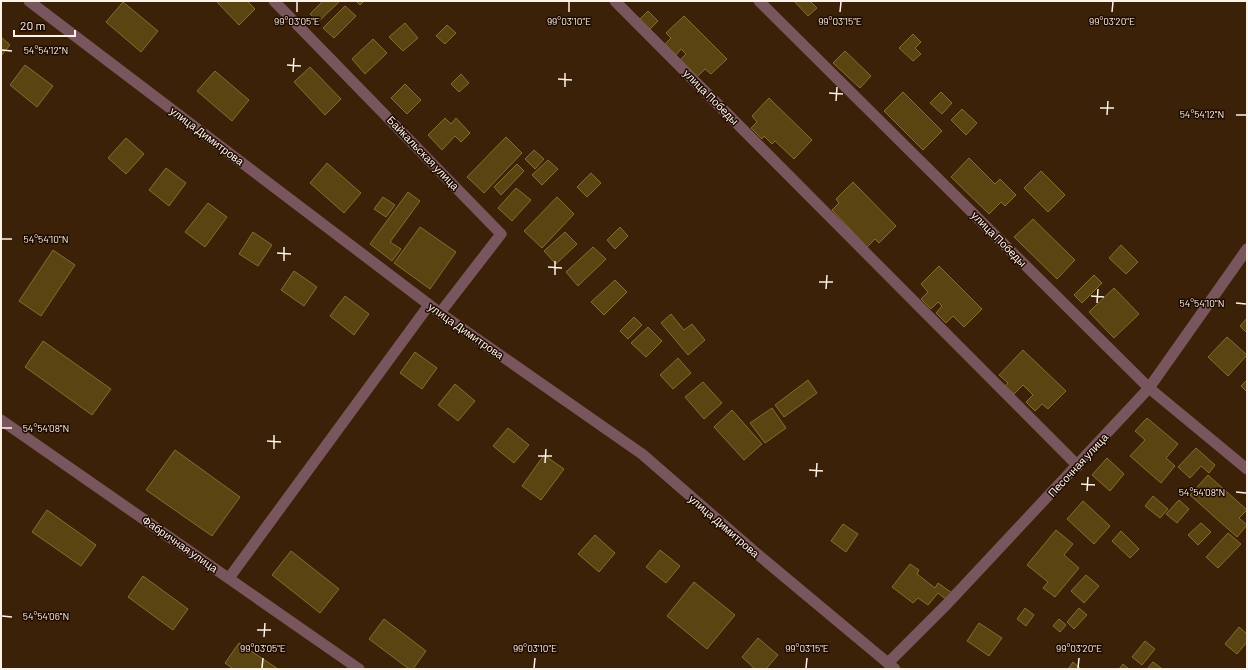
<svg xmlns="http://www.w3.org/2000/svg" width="1248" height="670" font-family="Barlow,sans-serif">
  <rect width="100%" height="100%" fill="#3a2107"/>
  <g fill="#5a4412" stroke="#8a6c2d">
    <polygon points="216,1 247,1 255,9 239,25"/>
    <polygon points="323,1 340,1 318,22 310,14"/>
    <polygon points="356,1 364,1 360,5"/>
    <polygon points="794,1 810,1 817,8 808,16"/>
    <polygon points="123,2 158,31 141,52 106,22"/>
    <polygon points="345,6 356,16 334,38 323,28"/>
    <polygon points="648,11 658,21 648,31 638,21"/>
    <polygon points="684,16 727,59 711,74 705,69 696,78 679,61 686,54 681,49 676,55 665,44 671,38 666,33"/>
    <polygon points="405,23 418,38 403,51 389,37"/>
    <polygon points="447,25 456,33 445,44 436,36"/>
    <polygon points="913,34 921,42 915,48 921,54 913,61 899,48"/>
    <polygon points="1,37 10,45 1,56"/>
    <polygon points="373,39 387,53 365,74 352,59"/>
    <polygon points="845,51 871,76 860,88 833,63"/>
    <polygon points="25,65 53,86 37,107 10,85"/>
    <polygon points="310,67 341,99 325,115 294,82"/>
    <polygon points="215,71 249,100 232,121 197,91"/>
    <polygon points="461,74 469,83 459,92 451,84"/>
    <polygon points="405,84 421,100 407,114 391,98"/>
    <polygon points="903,92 942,131 923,150 884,111"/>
    <polygon points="941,92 952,103 942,114 930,103"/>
    <polygon points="769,98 812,140 794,159 775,141 772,144 764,136 762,139 751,128 757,122 752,116"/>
    <polygon points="962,109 977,123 966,135 951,120"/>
    <polygon points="445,118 451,124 456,118 470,133 461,142 455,136 442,150 428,135"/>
    <polygon points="506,137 522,153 484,193 467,177"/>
    <polygon points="126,138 144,154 126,174 108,158"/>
    <polygon points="534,150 544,159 535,169 525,159"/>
    <polygon points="969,158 995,184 1000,179 1016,195 1005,206 1001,202 989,214 951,177"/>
    <polygon points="548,160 558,169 542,185 532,175"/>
    <polygon points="327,163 361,193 344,213 310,183"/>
    <polygon points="517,164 524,171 501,195 494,187"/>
    <polygon points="166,168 186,183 169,206 149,190"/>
    <polygon points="1041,171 1065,195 1048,212 1024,188"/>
    <polygon points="591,173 601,183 587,197 577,187"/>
    <polygon points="853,182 896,226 879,243 875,239 867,247 832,210 839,203 836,199"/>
    <polygon points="516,188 531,200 512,221 498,208"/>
    <polygon points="408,192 420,201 390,242 401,249 392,261 370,244"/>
    <polygon points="383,197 395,205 386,217 374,209"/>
    <polygon points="557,197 574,214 542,248 524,231"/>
    <polygon points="208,203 227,217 205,247 185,232"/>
    <polygon points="1033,219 1075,260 1057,279 1014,237"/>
    <polygon points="420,227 456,252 430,289 394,263"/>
    <polygon points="620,227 628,236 615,249 607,240"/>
    <polygon points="253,232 272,245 258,266 239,254"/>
    <polygon points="565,232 577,244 556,264 544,251"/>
    <polygon points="1121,245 1138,262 1126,274 1109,258"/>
    <polygon points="593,247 606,259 578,286 566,272"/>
    <polygon points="53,250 75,265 41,316 19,301"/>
    <polygon points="939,266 982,309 964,327 953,316 946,323 936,313 942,306 938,302 931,309 921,299 928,292 921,284"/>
    <polygon points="294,271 317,287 304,306 281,290"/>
    <polygon points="1094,275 1102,283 1082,303 1074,295"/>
    <polygon points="615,280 627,292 604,315 591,302"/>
    <polygon points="1114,288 1139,314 1114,338 1089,312"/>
    <polygon points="345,296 369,314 354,335 330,316"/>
    <polygon points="671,314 684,330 692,324 705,340 688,355 661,323"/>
    <polygon points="634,317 642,325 628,339 620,331"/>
    <polygon points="1247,318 1247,333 1240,326"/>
    <polygon points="648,327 662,341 646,357 631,343"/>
    <polygon points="1227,337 1247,355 1228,376 1208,357"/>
    <polygon points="43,341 111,389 92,415 25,367"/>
    <polygon points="1023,350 1066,391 1048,409 1042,404 1035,411 1026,402 1033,395 1023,385 1014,394 1005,386 1008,383 999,375"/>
    <polygon points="415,352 437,368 422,389 400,373"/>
    <polygon points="678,358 691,373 673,389 660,375"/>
    <polygon points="808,380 817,393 784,417 775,405"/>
    <polygon points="1247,380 1247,392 1241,386"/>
    <polygon points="703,382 722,403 704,419 685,397"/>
    <polygon points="455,384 475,401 458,421 438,405"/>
    <polygon points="772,408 786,428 765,443 750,423"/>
    <polygon points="732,410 762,444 744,460 714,427"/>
    <polygon points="1147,418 1178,444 1166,458 1175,466 1161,483 1130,456 1145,440 1135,431"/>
    <polygon points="508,428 529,445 514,463 493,446"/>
    <polygon points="1196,448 1215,465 1209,473 1201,466 1190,478 1178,467"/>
    <polygon points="175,450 240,497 212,536 146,490"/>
    <polygon points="544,455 564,469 541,500 522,486"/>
    <polygon points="1107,458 1124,474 1110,491 1092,475"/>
    <polygon points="1208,475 1247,510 1239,518 1247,525 1237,537 1190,495"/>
    <polygon points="1153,496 1168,509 1160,518 1145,506"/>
    <polygon points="1179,500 1189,509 1177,523 1166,514"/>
    <polygon points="1083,501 1110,526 1094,544 1067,519"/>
    <polygon points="47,510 96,545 81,566 32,532"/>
    <polygon points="1201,523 1211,532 1198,545 1188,535"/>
    <polygon points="843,524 858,534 846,552 831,541"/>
    <polygon points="1056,530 1073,544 1064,555 1079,568 1055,597 1043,588 1048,582 1027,565"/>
    <polygon points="1121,531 1139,549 1130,558 1112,541"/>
    <polygon points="1228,533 1241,544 1218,568 1206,557"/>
    <polygon points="595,535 615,553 599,572 578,554"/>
    <polygon points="660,550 680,566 666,583 646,567"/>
    <polygon points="291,551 339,589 320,613 272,575"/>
    <polygon points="910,564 919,570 917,574 935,588 938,583 952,593 947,600 938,593 928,605 918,598 913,603 892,587"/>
    <polygon points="1086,575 1099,586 1084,603 1071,591"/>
    <polygon points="143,576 188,609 173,630 128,597"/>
    <polygon points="694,582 735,615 707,649 667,616"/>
    <polygon points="1025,608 1034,615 1026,626 1017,619"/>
    <polygon points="1079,608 1087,615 1074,629 1067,622"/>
    <polygon points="384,619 426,651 413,669 409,669 369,639"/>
    <polygon points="1059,619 1066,625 1060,632 1053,626"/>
    <polygon points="979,623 1002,638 989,656 967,641"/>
    <polygon points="1239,627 1247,634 1247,642 1237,654 1225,644"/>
    <polygon points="758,638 778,655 766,669 755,669 742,657"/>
    <polygon points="1145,641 1155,649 1142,665 1132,657"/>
    <polygon points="239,643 278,669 233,669 225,663"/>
    <polygon points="1073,662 1081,669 1068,669"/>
    <polygon points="1153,662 1161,668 1161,669 1147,669"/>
    <polygon points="1123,664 1129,669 1119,669"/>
  </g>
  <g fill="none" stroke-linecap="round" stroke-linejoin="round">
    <g stroke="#79555e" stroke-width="11">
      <polyline points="29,1 440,313 642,454 756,553 895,669"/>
      <polyline points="274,1 501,234 440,313"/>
      <polyline points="615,1 1078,466"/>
      <polyline points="759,1 1149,388 1247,469"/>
      <polyline points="1,420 359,669"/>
      <polyline points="229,578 429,305"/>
      <polyline points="888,663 947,604 1149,388 1247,249"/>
    </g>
  </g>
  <path fill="none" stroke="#fef3e9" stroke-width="1.5" d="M297 12V2M569 12V2M840 12 841 2M1112 12 1113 2M2 50 12 51M287 65 301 66M293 72 294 58M558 79 572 80M565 87V73M829 93 843 94M836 101 837 87M1100 108H1114M1107 115 1108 101M1236 115H1246M2 239H12M277 253 291 254M284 261V247M548 267 562 268M555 275V261M819 282H833M826 289 827 275M1091 296 1104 297M1097 303 1098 289M1236 303 1246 304M2 428H12M267 441 281 442M274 449V435M538 456H552M545 463 546 449M809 470 823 471M816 477 817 463M1081 484 1095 485M1087 491 1088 477M1236 492 1246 493M2 616 12 617M257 630H271M264 637 265 623M262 668 263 658M534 668 535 658M806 668 807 658M1078 668 1079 658"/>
  <g text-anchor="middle" stroke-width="3" stroke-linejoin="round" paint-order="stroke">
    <g font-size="11" fill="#fef3e9" stroke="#1e0b00">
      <text transform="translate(711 97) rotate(45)" y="4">улица Победы</text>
      <text transform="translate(207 136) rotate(37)" y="4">улица Димитрова</text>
      <text transform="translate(423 153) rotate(46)" y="4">Байкальская улица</text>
      <text transform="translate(999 239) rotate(45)" y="4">улица Победы</text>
      <text transform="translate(466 331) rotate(35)" y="4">улица Димитрова</text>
      <text transform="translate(1078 465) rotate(-47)" y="4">Песочная улица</text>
      <text transform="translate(724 526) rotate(41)" y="4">улица Димитрова</text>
      <text transform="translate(180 544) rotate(35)" y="4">Фабричная улица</text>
    </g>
  </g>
  <g font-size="10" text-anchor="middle" fill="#fef3e9" stroke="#1e0b00" stroke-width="3" stroke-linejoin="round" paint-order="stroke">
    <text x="297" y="25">99°03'05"E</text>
    <text x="569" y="25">99°03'10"E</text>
    <text x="840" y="25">99°03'15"E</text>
    <text x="1112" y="25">99°03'20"E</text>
    <text x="46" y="54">54°54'12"N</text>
    <text x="1202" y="118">54°54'12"N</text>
    <text x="46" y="243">54°54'10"N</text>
    <text x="1202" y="307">54°54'10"N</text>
    <text x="46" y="432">54°54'08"N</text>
    <text x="1202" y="496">54°54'08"N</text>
    <text x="46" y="620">54°54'06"N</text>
    <text x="263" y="652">99°03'05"E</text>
    <text x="535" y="652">99°03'10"E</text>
    <text x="807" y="652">99°03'15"E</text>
    <text x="1079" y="652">99°03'20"E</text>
  </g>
  <rect width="1248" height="670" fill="none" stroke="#fef3e9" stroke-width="4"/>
  <path d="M14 30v6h61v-6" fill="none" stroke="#fef3e9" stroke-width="2"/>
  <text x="20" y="30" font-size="12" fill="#fef3e9" stroke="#1e0b00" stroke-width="3" paint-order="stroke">20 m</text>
</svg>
